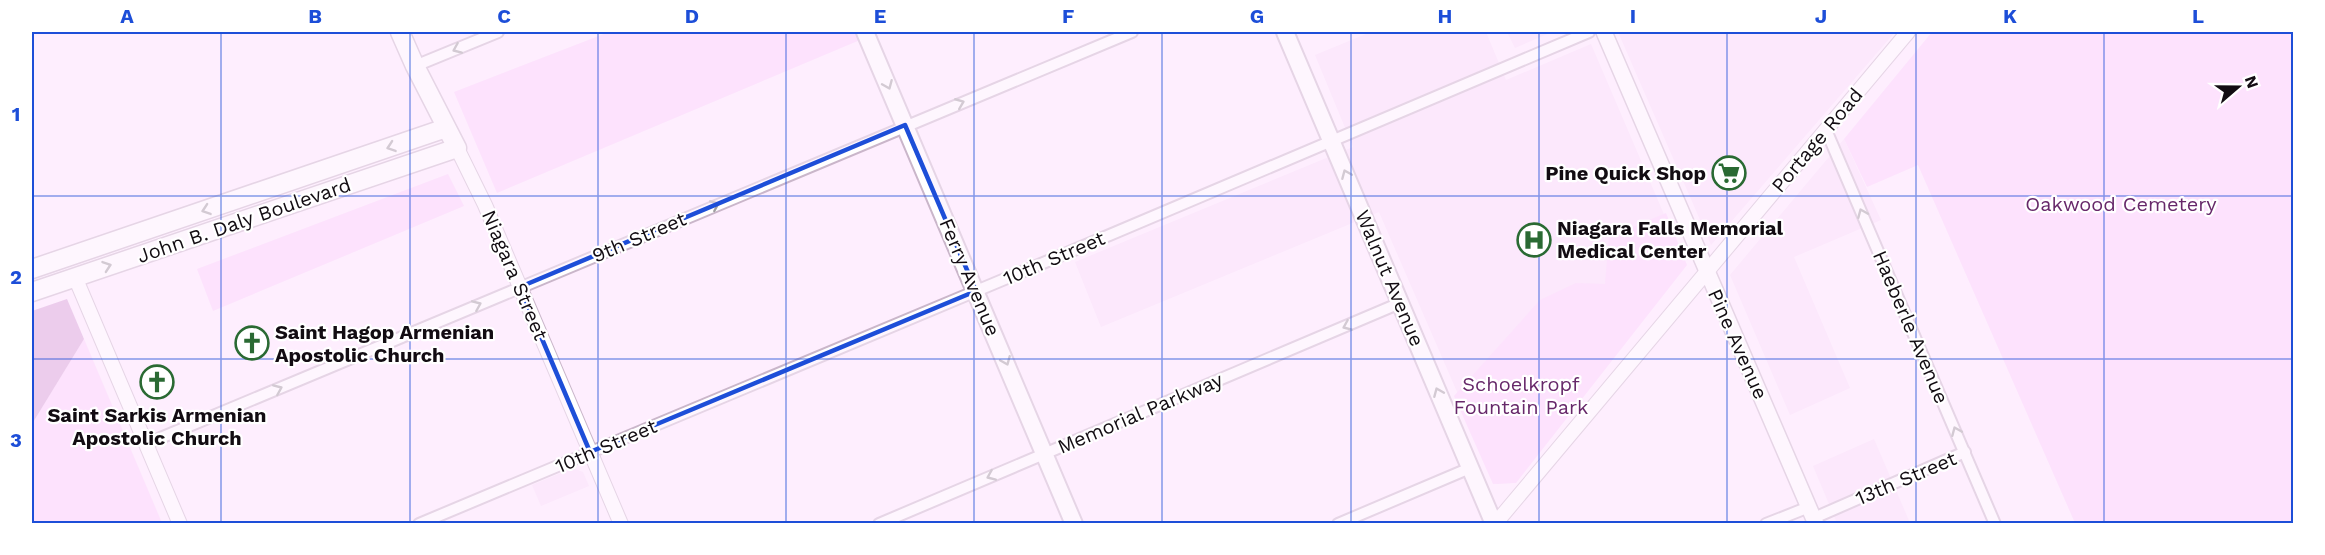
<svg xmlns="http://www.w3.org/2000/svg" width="2325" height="555" font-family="'Work Sans',sans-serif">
  <rect width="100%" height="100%" fill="#feeefe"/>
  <g fill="#fadffa">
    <polygon points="1371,32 1486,32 1506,80 1591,44 1684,261 1682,270 1511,483 1497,484 1379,212 1101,327 1075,262 1353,147 1315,55"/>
    <polygon points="1507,32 1552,32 1515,48"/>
    <polygon points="1618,32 1895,32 1711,245"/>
    <polygon points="1844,139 1881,220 1794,257 1850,388 1790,415 1730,275"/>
    <polygon points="1874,439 1910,523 1837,523 1813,466"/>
    <polygon points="573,468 583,472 589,486 541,506 532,485"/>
  </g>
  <g fill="#fcd3fc">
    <polygon points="609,32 879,32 497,193 454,92"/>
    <polygon points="1932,32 2293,32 2293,523 2075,523 1918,165 1867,187 1844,139"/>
    <polygon points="448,174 464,206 213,311 197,269"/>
    <polygon points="1666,213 1687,265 1516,483 1493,484 1454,396 1540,300 1576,283 1605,284 1609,237"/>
    <polygon points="84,339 162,523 32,523 32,424"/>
  </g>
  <polygon fill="#d8a2d8" points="67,299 84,339 32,424 32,311"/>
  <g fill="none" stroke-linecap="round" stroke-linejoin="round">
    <defs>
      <g id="minor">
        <polyline points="415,66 498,32"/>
        <polyline points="1826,130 1995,524"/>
        <polyline points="146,444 1132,32"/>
        <polyline points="1814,518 1965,452"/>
        <polyline points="419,524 1067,253 1589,32"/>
        <polyline points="879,524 1400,303"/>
        <polyline points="1338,524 1470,468"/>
        <polyline points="1766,524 1809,507"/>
      </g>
      <g id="tertiary">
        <polyline points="457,148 485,205 621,524"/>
        <polyline points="75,277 180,524"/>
        <polyline points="1495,524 1908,32"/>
      </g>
      <polyline id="secondary" points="1604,32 1816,524"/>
      <g id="primary">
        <polyline points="865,32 1074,524"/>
        <polyline points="1285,32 1494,524"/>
      </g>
      <g id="trunk">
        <polyline points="32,269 446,128"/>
        <polyline points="32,292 457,148 415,66 400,32"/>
      </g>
    </defs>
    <use href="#minor" stroke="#cab6ca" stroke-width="14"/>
    <use href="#tertiary" stroke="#cab6ca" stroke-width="16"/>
    <use href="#secondary" stroke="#cab6ca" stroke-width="18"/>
    <use href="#primary" stroke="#cab6ca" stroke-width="20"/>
    <use href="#trunk" stroke="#cab6ca" stroke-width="21"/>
    <use href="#minor" stroke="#fff" stroke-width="10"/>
    <use href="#tertiary" stroke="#fff" stroke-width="14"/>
    <use href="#secondary" stroke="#fff" stroke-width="15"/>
    <use href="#primary" stroke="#fff" stroke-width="16"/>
    <use href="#trunk" stroke="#fff" stroke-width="18"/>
  </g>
  <defs><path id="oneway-chevron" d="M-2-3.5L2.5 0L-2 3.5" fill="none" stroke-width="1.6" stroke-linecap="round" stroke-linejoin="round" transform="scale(1.5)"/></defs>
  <g stroke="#a09ea0">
    <use href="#oneway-chevron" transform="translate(457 49) rotate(157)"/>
    <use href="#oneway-chevron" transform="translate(888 85) rotate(67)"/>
    <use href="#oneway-chevron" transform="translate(960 103) rotate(-22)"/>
    <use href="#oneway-chevron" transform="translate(391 147) rotate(161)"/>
    <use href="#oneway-chevron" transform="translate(1346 174) rotate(-113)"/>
    <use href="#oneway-chevron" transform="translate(715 205) rotate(-23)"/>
    <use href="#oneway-chevron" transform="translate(206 210) rotate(161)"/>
    <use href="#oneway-chevron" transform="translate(1862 213) rotate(-113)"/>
    <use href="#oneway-chevron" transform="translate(107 266) rotate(-19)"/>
    <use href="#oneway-chevron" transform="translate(477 305) rotate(-23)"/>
    <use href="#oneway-chevron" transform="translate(1347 326) rotate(157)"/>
    <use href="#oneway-chevron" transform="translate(1006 361) rotate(67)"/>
    <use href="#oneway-chevron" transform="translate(278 389) rotate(-23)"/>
    <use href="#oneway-chevron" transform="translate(1438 392) rotate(-113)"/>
    <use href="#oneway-chevron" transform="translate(1956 431) rotate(-113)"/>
    <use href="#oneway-chevron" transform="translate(991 476) rotate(157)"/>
  </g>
  <path d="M0 0H2325V555H0ZM905 125 976 291 590 452 520 287Z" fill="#feeefe" fill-opacity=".55" fill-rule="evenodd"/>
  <path fill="none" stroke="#1d4ed8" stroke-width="4.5" stroke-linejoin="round" d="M905 125 976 291 590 452 520 287Z"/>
  <path fill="none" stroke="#1d4ed8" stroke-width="1.5" stroke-opacity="0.55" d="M221 32V524M410 32V524M598 32V524M786 32V524M974 32V524M1162 32V524M1351 32V524M1539 32V524M1727 32V524M1916 32V524M2104 32V524M32 196H2294M32 359H2294"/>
  <defs>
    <symbol id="supermarket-ring" viewBox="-11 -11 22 22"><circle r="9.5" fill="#fff" stroke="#2a6a33" stroke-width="1.5"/><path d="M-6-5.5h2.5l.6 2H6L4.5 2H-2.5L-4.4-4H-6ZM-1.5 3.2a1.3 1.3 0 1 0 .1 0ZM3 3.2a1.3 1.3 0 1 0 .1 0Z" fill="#2a6a33"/></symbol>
    <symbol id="hospital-ring" viewBox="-11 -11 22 22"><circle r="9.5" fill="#fff" stroke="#2a6a33" stroke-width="1.5"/><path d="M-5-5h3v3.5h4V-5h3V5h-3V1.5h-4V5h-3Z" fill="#2a6a33"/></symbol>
    <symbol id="church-ring" viewBox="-11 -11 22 22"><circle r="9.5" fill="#fff" stroke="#2a6a33" stroke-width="1.5"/><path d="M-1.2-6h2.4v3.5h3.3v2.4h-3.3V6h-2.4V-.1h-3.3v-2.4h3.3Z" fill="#2a6a33"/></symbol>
  </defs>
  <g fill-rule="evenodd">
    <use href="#supermarket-ring" x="1710" y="154" width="38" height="38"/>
    <use href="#hospital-ring" x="1515" y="221" width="38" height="38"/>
    <use href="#church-ring" x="233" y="324" width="38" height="38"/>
    <use href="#church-ring" x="138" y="363" width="38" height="38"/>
  </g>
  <g text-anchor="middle" stroke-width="4.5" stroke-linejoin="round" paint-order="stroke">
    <g font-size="20" fill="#120c12" stroke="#fff">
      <text transform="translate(1817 140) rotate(-50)" y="7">Portage Road</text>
      <text transform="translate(244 220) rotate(-19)" y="7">John B. Daly Boulevard</text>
      <text transform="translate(639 237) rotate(-23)" y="7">9th Street</text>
      <text transform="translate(1054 258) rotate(-23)" y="7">10th Street</text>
      <text transform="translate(515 275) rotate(67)" y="7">Niagara Street</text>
      <text transform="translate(970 277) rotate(67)" y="7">Ferry Avenue</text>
      <text transform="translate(1390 278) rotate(67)" y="7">Walnut Avenue</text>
      <text transform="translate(1911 327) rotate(67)" y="7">Haeberle Avenue</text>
      <text transform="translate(1738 344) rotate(66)" y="7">Pine Avenue</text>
      <text transform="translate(1140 413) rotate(-23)" y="7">Memorial Parkway</text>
      <text transform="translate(606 446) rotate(-23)" y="7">10th Street</text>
      <text transform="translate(1906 478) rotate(-23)" y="7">13th Street</text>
    </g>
    <g font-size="20" font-weight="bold" fill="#120c12" stroke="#fff" text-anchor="start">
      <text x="1706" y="180" text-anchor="end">Pine Quick Shop</text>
      <text x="1557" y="235">Niagara Falls Memorial<tspan x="1557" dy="23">Medical Center</tspan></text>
      <text x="275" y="339">Saint Hagop Armenian<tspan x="275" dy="23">Apostolic Church</tspan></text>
      <text x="157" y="422" text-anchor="middle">Saint Sarkis Armenian<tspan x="157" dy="23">Apostolic Church</tspan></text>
    </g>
    <g font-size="20" fill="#67286a" stroke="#fff">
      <text x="2121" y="211">Oakwood Cemetery</text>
      <text x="1521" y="391">Schoelkropf<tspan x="1521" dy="23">Fountain Park</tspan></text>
    </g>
  </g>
  <rect width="2325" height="555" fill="none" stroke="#ffffff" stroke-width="66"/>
  <g transform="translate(2238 87) rotate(70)" stroke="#ffffff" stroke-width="4.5" paint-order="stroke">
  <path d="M0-4.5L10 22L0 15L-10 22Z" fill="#120c12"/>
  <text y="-9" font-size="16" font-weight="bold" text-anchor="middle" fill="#120c12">N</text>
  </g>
  <rect x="33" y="33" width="2259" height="489" fill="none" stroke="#1d4ed8" stroke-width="2"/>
  <g font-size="20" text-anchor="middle" font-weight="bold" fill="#1d4ed8">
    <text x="127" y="23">A</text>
    <text x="315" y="23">B</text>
    <text x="504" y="23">C</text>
    <text x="692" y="23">D</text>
    <text x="880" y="23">E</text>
    <text x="1068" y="23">F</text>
    <text x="1257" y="23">G</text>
    <text x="1445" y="23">H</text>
    <text x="1633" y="23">I</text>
    <text x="1821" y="23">J</text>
    <text x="2010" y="23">K</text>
    <text x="2198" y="23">L</text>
    <text x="16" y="121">1</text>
    <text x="16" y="284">2</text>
    <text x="16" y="447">3</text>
  </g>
</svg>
